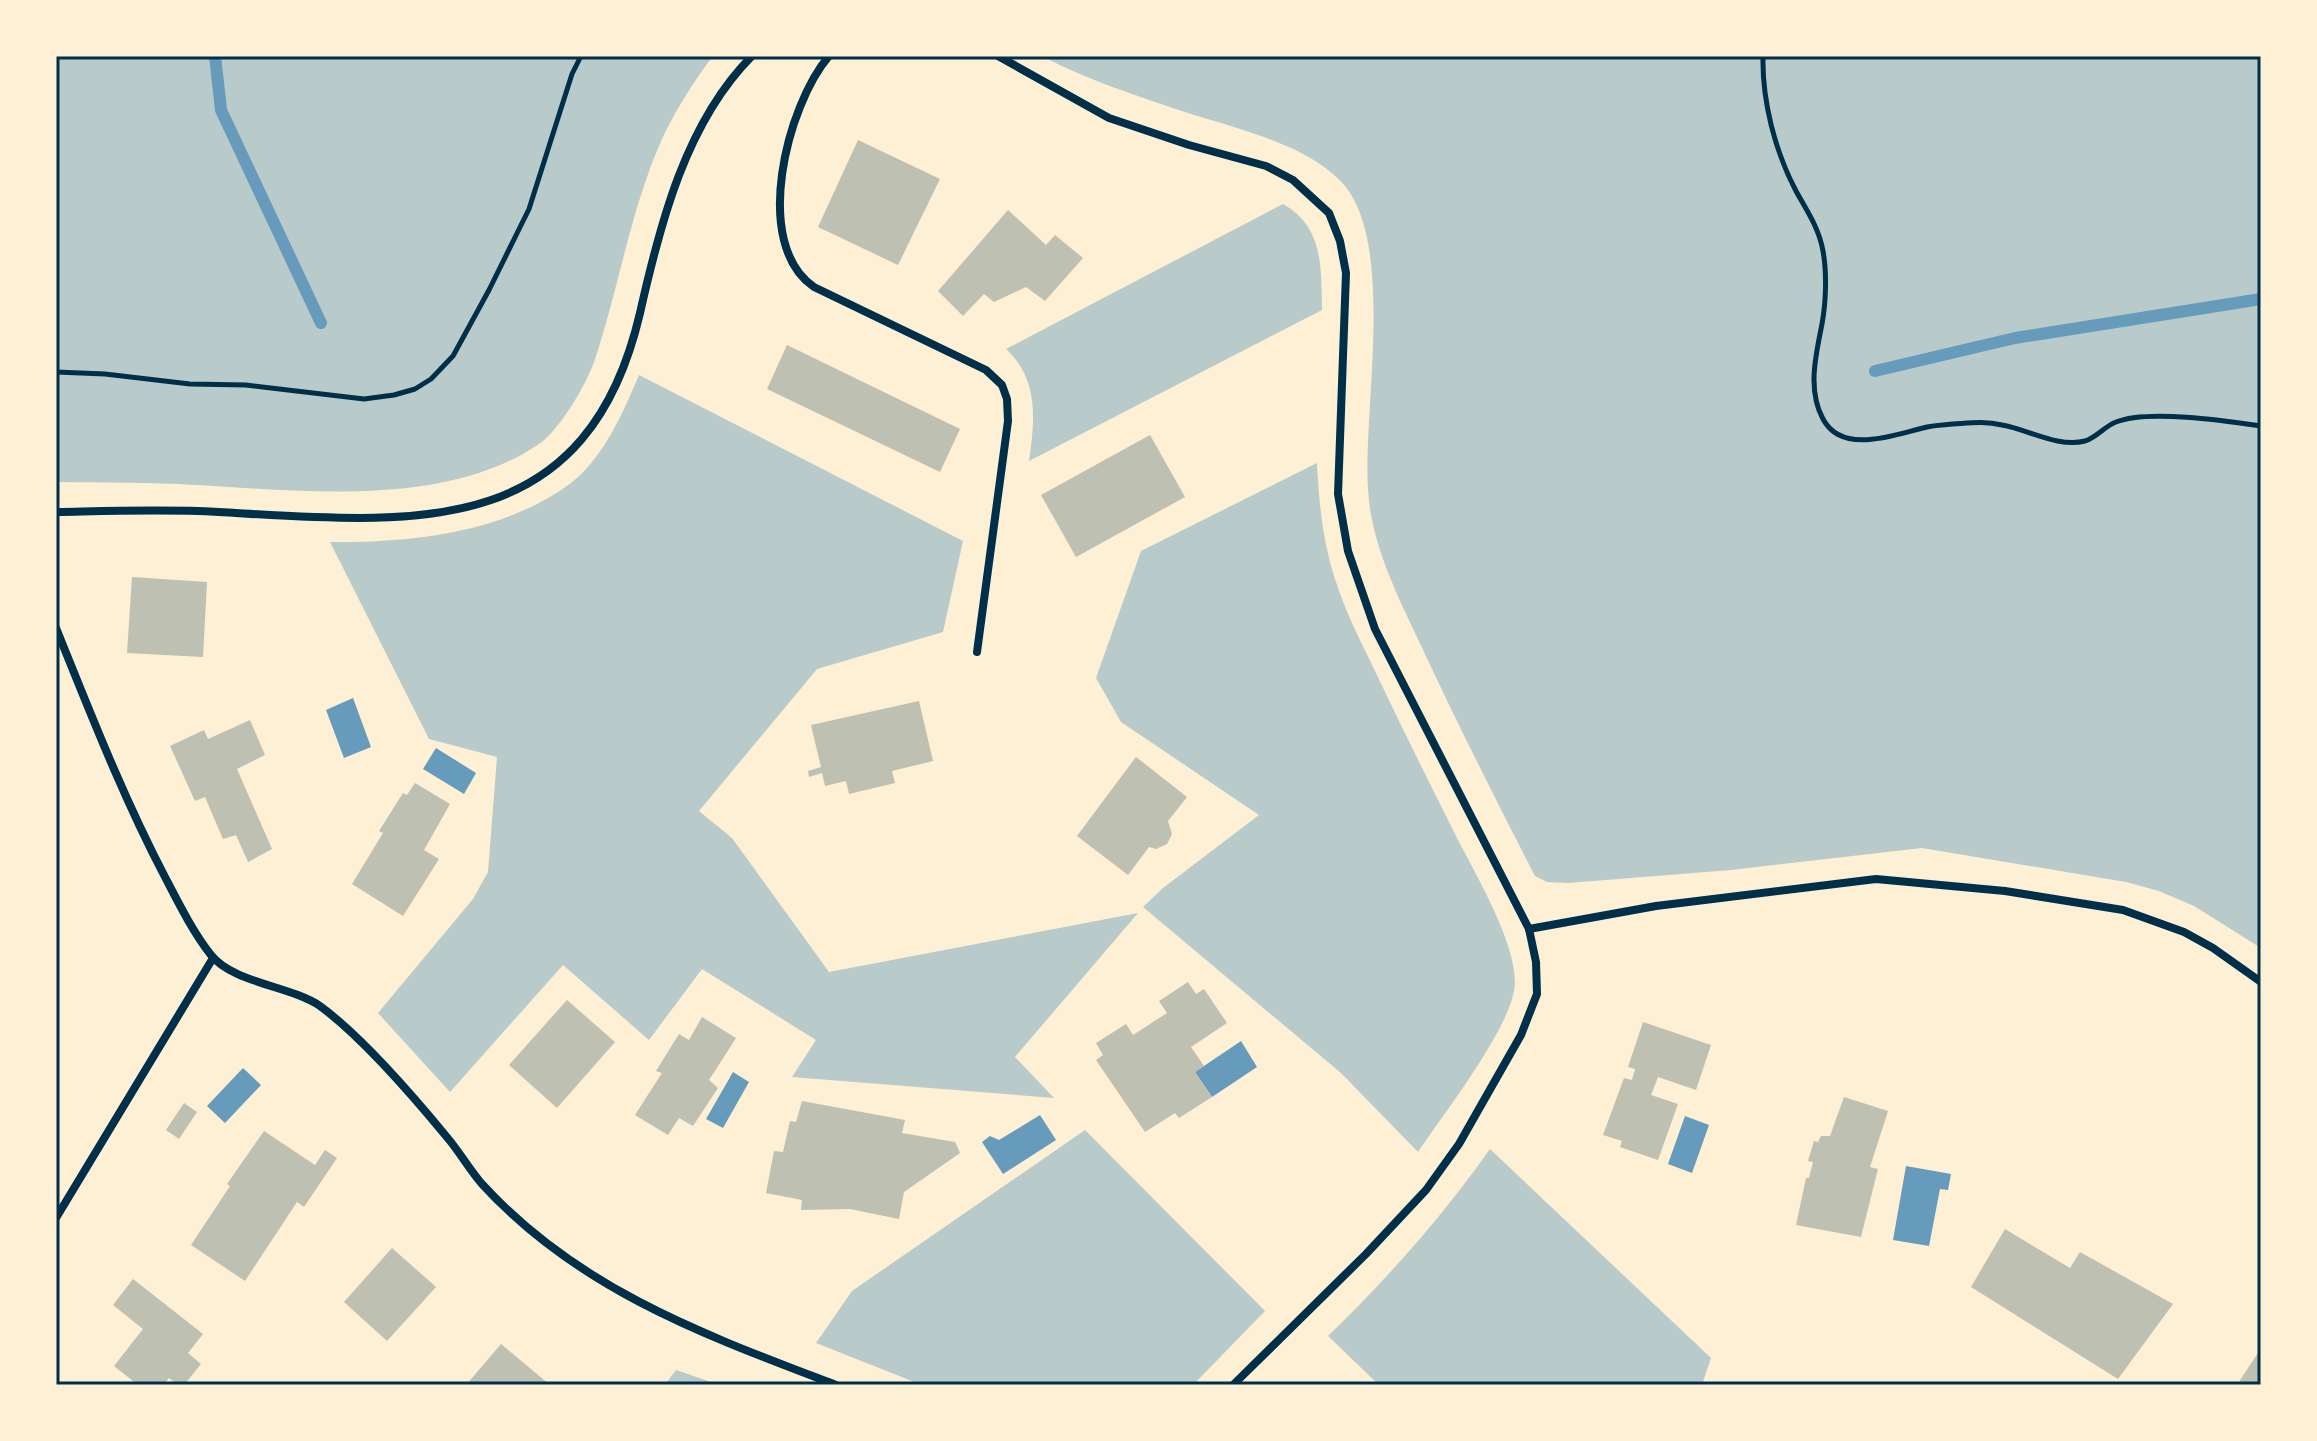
<svg xmlns="http://www.w3.org/2000/svg" width="2317" height="1441" font-family="Montserrat,sans-serif">
  <rect width="100%" height="100%" fill="#fdf0d5"/>
  <g fill="#b9caca">
    <path d="M56 56H713C694 81 676 109 662 139 631 208 619 287 595 359 588 382 559 431 539 444 445 508 304 491 196 485 149 482 103 483 56 482Z"/>
    <path d="M1042 56H2261V948L2194 906 2159 891 2126 882 1922 848 1731 870 1568 883 1547 882 1535 876C1497 802 1460 729 1425 654 1401 602 1371 547 1368 489 1363 412 1395 247 1345 186 1311 145 1238 129 1188 113 1138 96 1089 81 1042 56Z"/>
    <path d="M1283 204C1324 227 1321 268 1322 310L1029 461C1035 419 1039 380 1006 349Z"/>
    <path d="M639 375 963 541 943 632 817 669 699 811 732 838 829 972 1138 913 1015 1057 1054 1098 792 1077 816 1040 702 969 649 1040 563 965 450 1092 378 1013 473 899 488 872 497 757 429 739 330 542C411 543 504 533 571 483 604 457 623 413 639 375Z"/>
    <path d="M1317 463C1319 505 1323 543 1336 582 1346 613 1361 642 1375 671 1401 726 1428 780 1455 834 1474 872 1522 951 1514 991 1506 1034 1444 1113 1418 1152L1341 1073 1143 907 1163 888 1259 815 1121 722 1096 678 1141 551Z"/>
    <polygon points="1085,1130 1265,1311 1193,1385 922,1385 816,1343 852,1291"/>
    <path d="M1490 1149 1711 1358 1702 1385H1379L1328 1336C1388 1278 1442 1217 1490 1149Z"/>
    <polygon points="676,1370 720,1385 665,1385"/>
  </g>
  <g fill="#669bbc">
    <polygon points="353,698 371,747 344,758 326,710"/>
    <polygon points="436,748 476,773 464,794 423,769"/>
    <polygon points="1241,1041 1257,1067 1212,1097 1195,1072"/>
    <polygon points="243,1068 261,1085 225,1123 207,1106"/>
    <polygon points="733,1072 749,1082 723,1128 706,1119"/>
    <polygon points="1040,1115 1056,1140 1003,1174 982,1142 990,1136 999,1140"/>
    <polygon points="1685,1116 1709,1125 1692,1173 1668,1164"/>
    <polygon points="1906,1166 1951,1174 1948,1190 1940,1189 1929,1246 1893,1240"/>
  </g>
  <g fill="none" stroke-linecap="round" stroke-linejoin="round">
    <g stroke="#669bbc" stroke-width="12">
      <polyline points="215,56 221,110 321,323"/>
      <polyline points="1875,371 2015,338 2261,299"/>
    </g>
  </g>
  <g fill="#bec0b2">
    <polygon points="858,140 940,179 898,265 818,227"/>
    <polygon points="1008,210 1046,245 1055,235 1083,258 1045,301 1026,287 994,302 984,294 963,316 938,291"/>
    <polygon points="787,345 960,429 940,472 767,389"/>
    <polygon points="1150,435 1185,497 1076,557 1041,495"/>
    <polygon points="132,577 207,582 203,657 127,653"/>
    <polygon points="919,701 933,761 892,771 895,783 849,794 846,781 825,786 822,773 809,777 808,771 821,767 811,725"/>
    <polygon points="250,720 265,755 237,769 272,849 248,862 236,835 223,839 205,797 195,801 170,746 204,730 208,739"/>
    <polygon points="1136,757 1187,797 1168,821 1172,834 1167,844 1156,849 1149,847 1128,875 1077,836"/>
    <polygon points="415,783 450,804 424,850 439,859 403,916 352,884 383,833 379,831 403,793 407,795"/>
    <polygon points="1188,982 1196,994 1204,989 1227,1023 1191,1047 1204,1066 1195,1072 1212,1097 1179,1118 1175,1113 1145,1132 1096,1060 1103,1055 1096,1043 1126,1024 1133,1035 1167,1013 1159,1001"/>
    <polygon points="567,1000 615,1042 557,1108 509,1065"/>
    <polygon points="702,1017 736,1038 709,1080 718,1088 693,1126 679,1118 668,1135 635,1115 662,1073 656,1071 679,1034 689,1040"/>
    <polygon points="1643,1022 1711,1045 1696,1090 1658,1077 1651,1095 1678,1104 1658,1160 1620,1147 1622,1141 1603,1135 1624,1078 1632,1080 1635,1069 1628,1067"/>
    <polygon points="1844,1097 1888,1111 1870,1167 1878,1169 1861,1237 1796,1225 1806,1178 1809,1178 1813,1162 1808,1161 1814,1141 1818,1142 1821,1136 1830,1136"/>
    <polygon points="802,1101 905,1120 902,1133 955,1142 960,1153 904,1192 899,1219 850,1209 801,1210 802,1200 766,1193 774,1151 783,1152 790,1121 796,1122"/>
    <polygon points="184,1103 197,1112 179,1139 166,1130"/>
    <polygon points="264,1131 315,1165 325,1150 337,1158 304,1207 297,1202 245,1281 191,1245 230,1186 227,1184"/>
    <polygon points="2005,1229 2070,1268 2080,1252 2173,1304 2118,1379 1971,1287"/>
    <polygon points="392,1248 436,1287 387,1341 344,1302"/>
    <polygon points="133,1279 203,1334 188,1353 201,1364 184,1385 178,1385 169,1378 163,1385 138,1385 114,1366 143,1329 113,1305"/>
    <polygon points="501,1344 550,1385 466,1385"/>
    <polygon points="2261,1348 2261,1385 2243,1385 2239,1382"/>
  </g>
  <g fill="none" stroke-linecap="round" stroke-linejoin="round">
    <g stroke="#003049" stroke-width="5">
      <path d="M1763 56C1762 101 1775 151 1796 191 1807 211 1819 228 1823 251 1827 273 1826 302 1822 324 1816 354 1807 390 1823 419 1842 455 1894 435 1923 428 1933 425 1944 425 1953 424 1970 423 1985 421 2002 425 2027 429 2058 448 2085 441 2096 438 2105 426 2116 422 2147 409 2227 421 2261 426"/>
      <polyline points="56,372 105,374 190,384 246,385 364,399 394,395 415,389 431,379 453,356 489,290 529,209 572,74 581,56"/>
    </g>
    <g stroke="#003049" stroke-width="8">
      <path d="M829 56C787 105 751 244 814 287L986 370 1002 385 1007 399 1008 421 977 652"/>
      <polyline points="998,56 1109,118 1189,145 1266,166 1293,180 1329,213 1340,241 1346,273 1338,494 1348,551 1375,629 1529,929 1536,962 1537,994 1521,1035 1459,1144 1426,1190 1366,1254 1233,1385"/>
      <path d="M56 512C110 511 165 509 219 512 410 523 586 544 640 313 660 224 686 122 752 56"/>
      <path d="M56 628C90 712 123 797 165 877 179 904 193 932 211 955 233 983 291 986 320 1006 361 1036 413 1096 446 1136 459 1151 469 1169 482 1184 579 1290 705 1335 836 1385"/>
      <polyline points="1529,929 1656,906 1876,879 2005,891 2123,910 2184,932 2213,948 2261,982"/>
      <polyline points="56,1218 213,958"/>
    </g>
  </g>
  <rect width="2317" height="1441" fill="none" stroke="#fdf0d5" stroke-width="116"/>
  <rect x="58" y="58" width="2201" height="1325" fill="none" stroke="#003049" stroke-width="3"/>
</svg>
